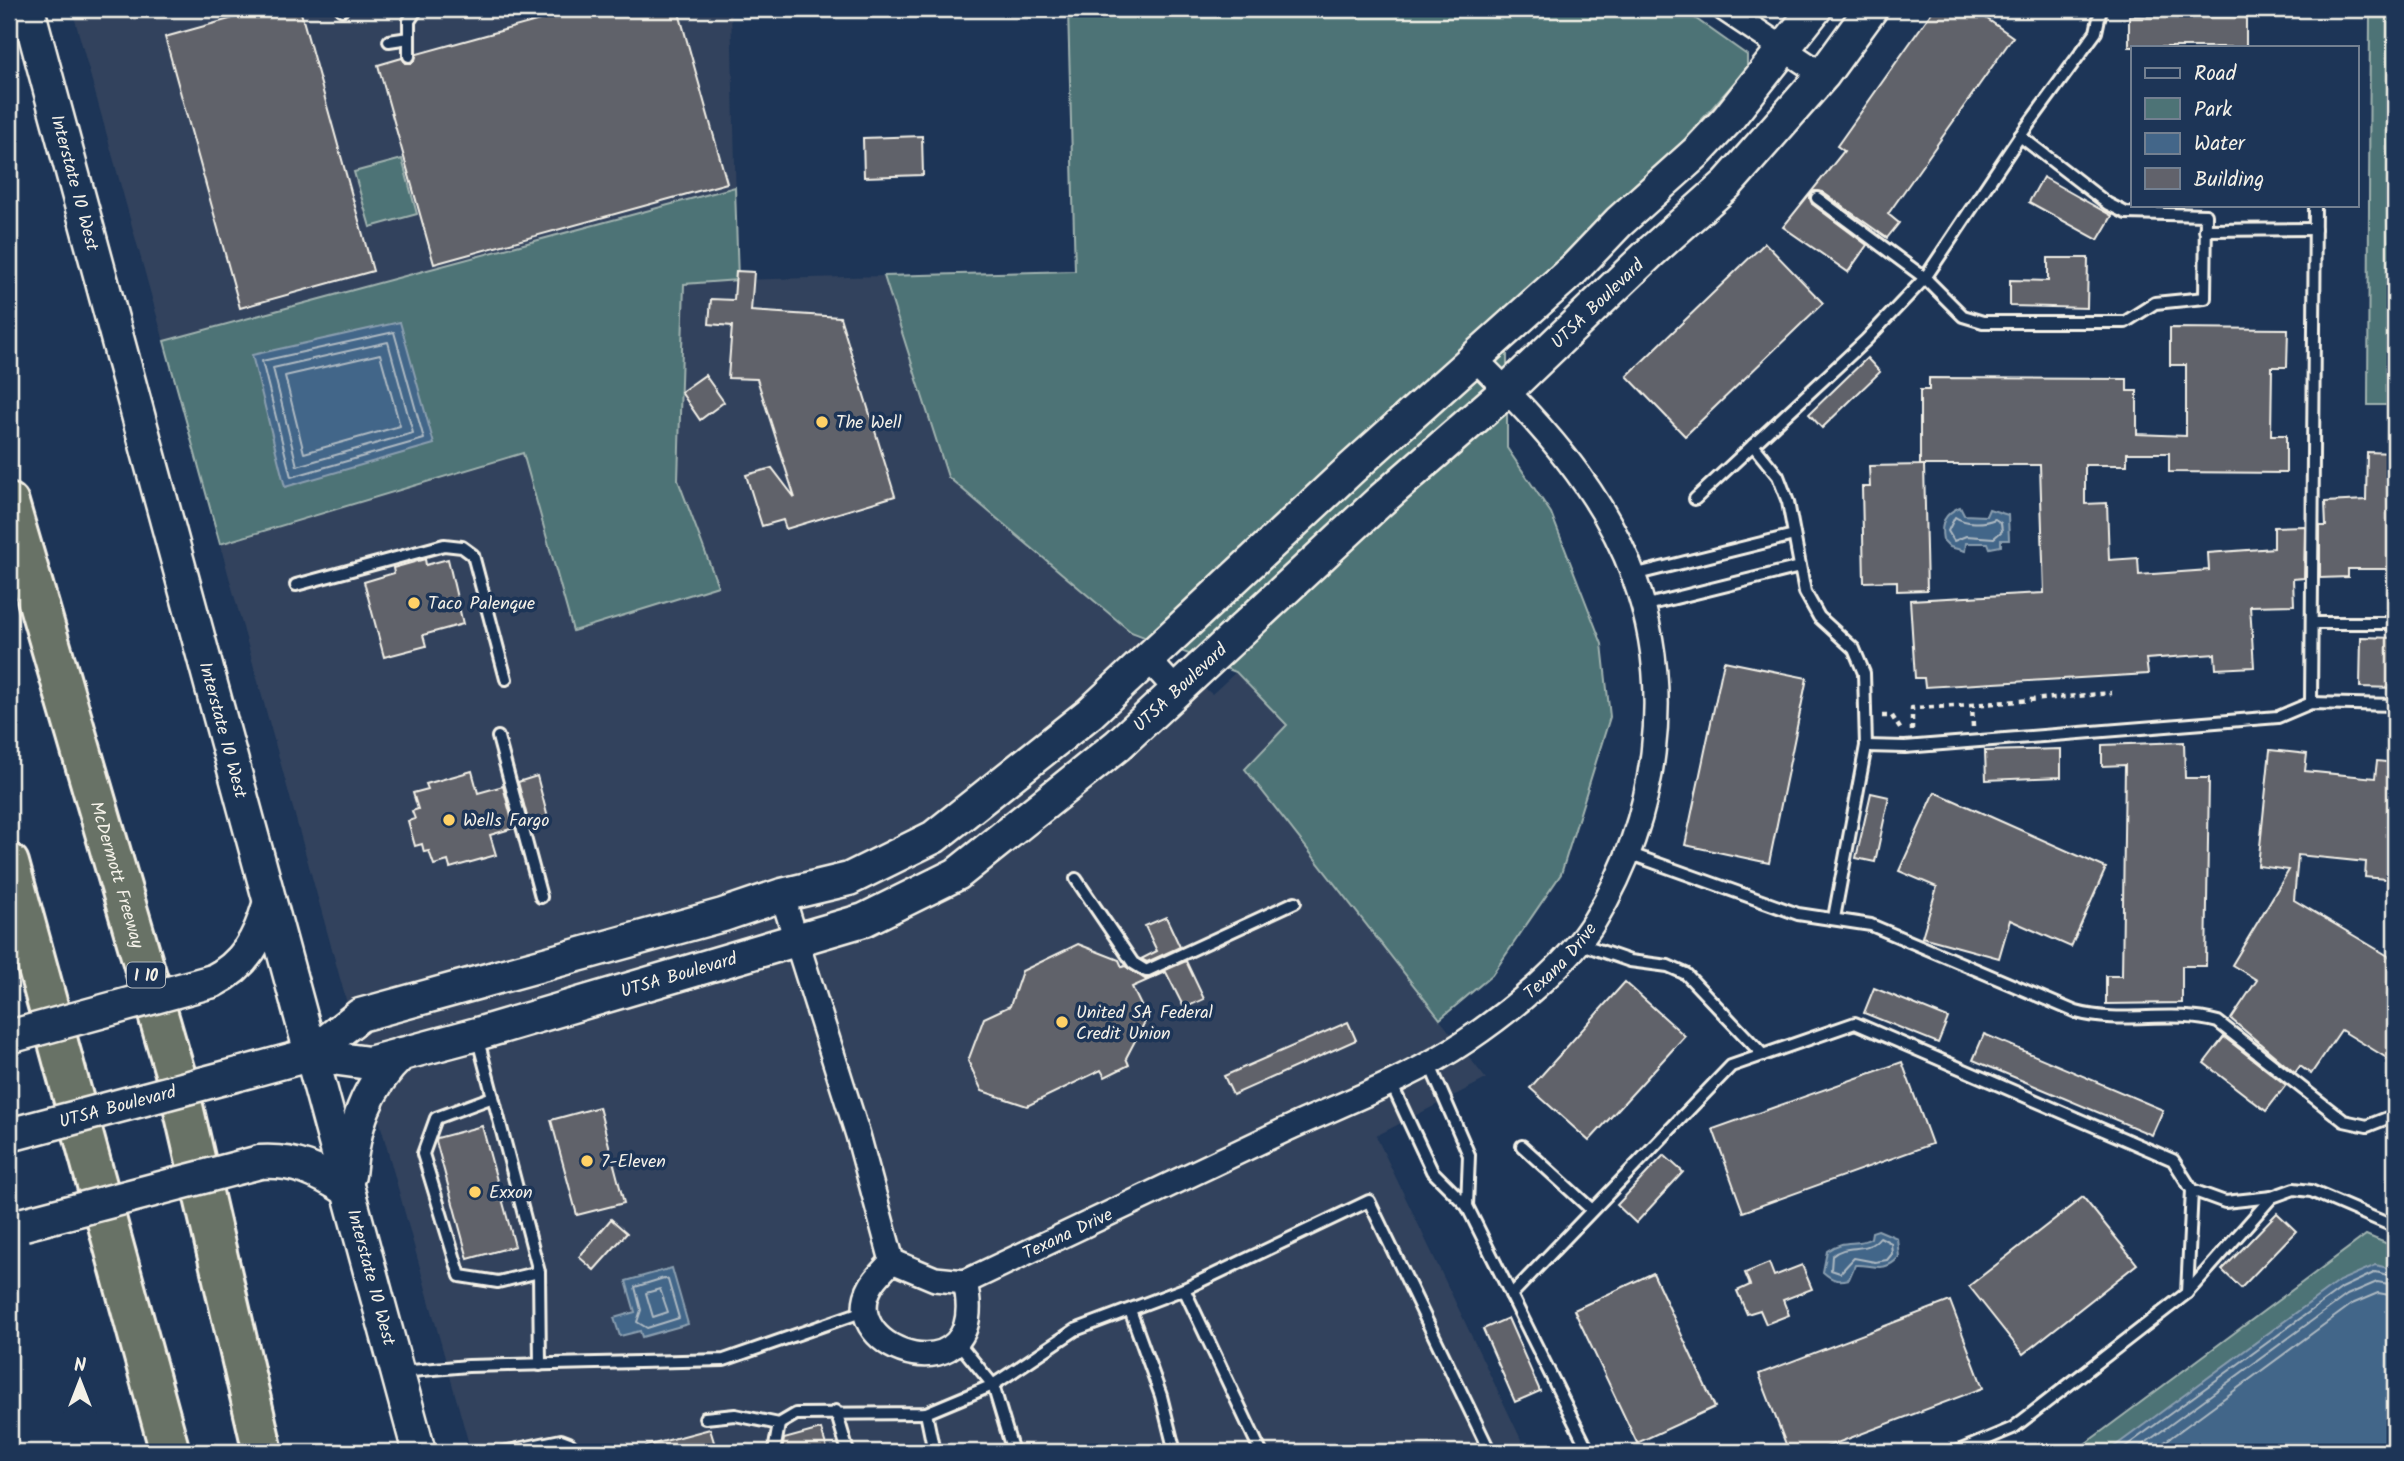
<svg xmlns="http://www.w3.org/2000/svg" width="2404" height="1461" font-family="Kalam,sans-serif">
  <rect width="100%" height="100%" fill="#1d3557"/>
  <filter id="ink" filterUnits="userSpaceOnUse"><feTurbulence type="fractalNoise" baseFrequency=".0143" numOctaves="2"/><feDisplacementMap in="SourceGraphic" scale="14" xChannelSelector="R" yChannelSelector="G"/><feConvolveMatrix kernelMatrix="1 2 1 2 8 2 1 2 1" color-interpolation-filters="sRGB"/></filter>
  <g filter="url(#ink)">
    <polygon fill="#31425d" points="72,9 731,9 738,280 884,276 948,477 1131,632 1212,694 1236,672 1288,726 1246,770 1486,1079 1376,1136 1527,1452 471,1452"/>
    <g fill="#4d7376" stroke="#a0b2af" stroke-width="2">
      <polygon points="1068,9 1682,9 1747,55 1747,68 1670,156 1507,310 1507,448 1551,513 1602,644 1610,717 1561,874 1492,975 1440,1019 1245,769 1287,725 1236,672 1131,632 948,477 884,276 1075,271"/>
      <polygon points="2370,9 2395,9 2395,405 2368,405"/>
      <polygon points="402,159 417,214 370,227 354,172"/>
      <polygon points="735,187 738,280 684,284 678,480 718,586 573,631 523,453 220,544 164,341"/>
      <polygon points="2366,1235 2395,1247 2395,1452 2074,1452"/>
    </g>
    <g fill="#436689" stroke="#8a9eaf" stroke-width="2">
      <polygon points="400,322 434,444 285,487 252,355"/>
      <path d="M1960 507 1964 515 1986 516 1989 509 2008 515 2009 540H2001V546L1990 548 1988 543H1966L1965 551 1950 547 1943 540C1940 523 1944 514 1960 507Z"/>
      <path d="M1878 1230 1897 1238 1899 1257C1884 1274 1873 1264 1855 1265L1849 1279C1838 1282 1832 1280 1823 1272L1827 1251C1844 1238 1857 1247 1871 1238L1872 1232Z"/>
      <polygon points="2376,1265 2395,1270 2395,1452 2107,1452 2339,1281"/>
      <polygon points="672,1268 688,1324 642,1337 640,1331 620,1336 614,1318 635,1312 626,1281"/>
    </g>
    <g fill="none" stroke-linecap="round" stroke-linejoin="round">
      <g stroke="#adb9c2" stroke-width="2">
        <polygon points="394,332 424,439 291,477 262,361"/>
        <polygon points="388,342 413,433 297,466 273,368"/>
        <polygon points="380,354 400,426 304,453 285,376"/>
        <path d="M1955 517C1965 524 1984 524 1995 519L2001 523 2002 531 1994 538 1966 536 1954 541 1948 531Z"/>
        <path d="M1880 1237 1891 1243 1892 1254 1887 1260 1875 1262 1854 1258 1840 1273 1831 1270 1832 1256C1848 1242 1866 1255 1880 1237Z"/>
        <polygon points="664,1278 668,1280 679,1318 647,1328 637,1322 641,1310 635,1287"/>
        <polygon points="660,1289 668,1312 653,1317 646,1293"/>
        <polyline points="2118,1452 2342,1288 2376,1272 2395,1277"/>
        <polyline points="2133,1452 2347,1295 2377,1282 2395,1285"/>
        <polyline points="2151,1452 2352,1304 2378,1293 2395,1296"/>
      </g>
    </g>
    <g fill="#61626b" stroke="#f4f1e8" stroke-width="2">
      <polygon points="266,9 300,9 373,271 240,308 165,37"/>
      <polygon points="580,9 678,9 727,183 434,264 378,65 402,58 406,63 412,63 417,54"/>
      <polygon points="1934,9 1973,9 2013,37 1888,214 1899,223 1887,238 1822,192 1815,191 1810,194 1812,204 1867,245 1848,272 1783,227 1844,151 1837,146"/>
      <polygon points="2129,16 2246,17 2246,47 2129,47"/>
      <polygon points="922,136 923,175 864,177 863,138"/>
      <polygon points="2043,177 2112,216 2098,240 2029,202"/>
      <polygon points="1765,243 1823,303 1685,436 1627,376"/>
      <polygon points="2048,258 2088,258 2087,308 2010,306 2010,280 2048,281"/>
      <polygon points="736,271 754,272 751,311 840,317 895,496 786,529 783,520 762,526 746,475 772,468 795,498 757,379 728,378 732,326 709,324 711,299 734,300"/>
      <polygon points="2170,328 2288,329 2287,367 2272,367 2271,435 2286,435 2286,473 2169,472 2169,453 2127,453 2127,465 2085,465 2085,504 2107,503 2109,560 2138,558 2139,575 2209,570 2208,553 2274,548 2274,527 2305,526 2304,578 2293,579 2294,605 2250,606 2254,667 2216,669 2215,654 2146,659 2148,674 1925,687 1924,678 1915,678 1910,600 2044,593 2040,465 1924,465 1927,590 1897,591 1897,581 1864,582 1862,487 1870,487 1869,466 1923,465 1920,465 1920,390 1929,390 1929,378 2127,379 2127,391 2137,391 2137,434 2186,436 2186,365 2170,365"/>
      <polygon points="1867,358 1880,372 1822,428 1809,414"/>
      <polygon points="705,375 724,402 700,420 681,392"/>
      <polygon points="2367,452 2395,453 2395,569 2348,569 2348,577 2320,578 2320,526 2326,526 2325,502 2366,500"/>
      <polygon points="425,559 426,565 448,559 463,624 423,635 426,646 384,657 364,582 394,573 393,568"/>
      <polygon points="2361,637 2395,638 2395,688 2360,687"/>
      <polygon points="1724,661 1807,678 1769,863 1685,845"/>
      <polygon points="2184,742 2185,778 2209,778 2206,966 2182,966 2182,1003 2106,1004 2106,976 2122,976 2125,765 2102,766 2102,745"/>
      <polygon points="2061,749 2061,777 1986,780 1985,751"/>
      <polygon points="2270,750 2307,754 2305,771 2375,778 2377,761 2395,763 2395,880 2365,877 2366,862 2298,855 2294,900 2395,960 2395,1063 2341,1030 2311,1074 2300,1066 2295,1073 2231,1019 2257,980 2232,965 2289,870 2258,866"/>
      <polygon points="472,771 478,793 503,786 514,828 490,835 496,855 450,868 448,861 434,865 429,851 424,852 422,844 415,846 408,821 415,819 412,811 418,809 413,793 428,789 426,784"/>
      <polygon points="537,776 548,818 529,824 518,782"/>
      <polygon points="1935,792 2106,868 2071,947 2010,920 1999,958 1922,937 1937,887 1899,871"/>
      <polygon points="1871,793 1889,797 1875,862 1856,858"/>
      <polygon points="1166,917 1180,947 1147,962 1141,959 1157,951 1145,926"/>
      <polygon points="1078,944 1119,960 1122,967 1125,966 1145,979 1186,961 1204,999 1184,1008 1166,972 1132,987 1147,1018 1126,1058 1129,1065 1105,1077 1101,1070 1027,1106 982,1091 968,1061 984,1018 1010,1006 1022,971"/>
      <polygon points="1625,982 1685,1036 1589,1141 1530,1088"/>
      <polygon points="1874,988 1948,1018 1938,1043 1864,1013"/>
      <polygon points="1348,1022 1356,1040 1233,1095 1224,1076"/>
      <polygon points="1984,1034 2163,1110 2152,1135 1973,1060"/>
      <polygon points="2224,1037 2286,1085 2266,1111 2204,1063"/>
      <polygon points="1902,1062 1932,1144 1743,1212 1713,1129"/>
      <polygon points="599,1107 624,1203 577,1215 551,1120"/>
      <polygon points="482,1126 515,1246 468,1259 436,1141 437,1138"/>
      <polygon points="1664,1155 1683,1172 1636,1223 1617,1205"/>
      <polygon points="2083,1197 2137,1264 2023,1354 1969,1286"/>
      <polygon points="2277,1213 2296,1231 2241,1288 2222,1270"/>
      <polygon points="611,1219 627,1233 594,1270 579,1257"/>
      <polygon points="1769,1263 1774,1276 1802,1265 1812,1289 1783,1300 1789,1315 1766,1324 1760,1310 1747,1314 1737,1291 1750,1285 1745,1273"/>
      <polygon points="1653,1273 1715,1407 1637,1443 1574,1310"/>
      <polygon points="1950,1301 1983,1388 1813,1452 1789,1452 1759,1374"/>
      <polygon points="1508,1318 1540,1391 1515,1402 1483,1329"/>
      <polygon points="710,1429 717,1452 647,1452 646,1446"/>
      <polygon points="821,1429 828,1452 782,1452 784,1439"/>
    </g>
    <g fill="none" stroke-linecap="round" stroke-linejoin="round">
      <defs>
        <g id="lane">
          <polyline points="342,10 342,9"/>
          <polyline points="389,41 409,38"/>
          <polyline points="409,56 409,21 417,9"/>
          <polyline points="1817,198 1925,278 1963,316 1983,322 2125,322 2155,303 2205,298 2206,215 2126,213 2108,204 2020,136"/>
          <polyline points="2205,230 2315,229"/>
          <polyline points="1753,445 1778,476 1788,502 1805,592 1819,617 1854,649 1864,673 1866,746 1834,918"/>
          <polyline points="1695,499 1866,340 1925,278 2020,136 2096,32 2101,9"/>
          <polyline points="1633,575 1794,535"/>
          <polyline points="296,585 444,545 462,547 473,555 506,679"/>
          <polyline points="1643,606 1800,567"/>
          <polyline points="2313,623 2395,623"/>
          <polyline points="2311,703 2315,205"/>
          <polyline points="498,737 541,897"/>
          <polyline points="1866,746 1905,747 2278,717 2311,703 2395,705"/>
          <path d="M1628 853 1798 914 1871 925 2076 1012C2123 1025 2172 1009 2218 1022L2344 1121 2367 1126 2395 1115"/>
          <polyline points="1076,879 1133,963 1146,971 1295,902"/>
          <polyline points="1578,943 1630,961 1668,966 1686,974 1763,1055"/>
          <polyline points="477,1036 539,1272 540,1365"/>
          <polyline points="1429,1063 1469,1155 1467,1206"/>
          <polyline points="1390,1081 1432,1171 1467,1206 1589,1452"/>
          <polyline points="493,1097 436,1118 423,1154 460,1276 498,1282 539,1272"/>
          <polyline points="1522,1146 1592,1210"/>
          <polyline points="1184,1289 1261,1452"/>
          <polyline points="2187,1293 2192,1190"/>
          <polyline points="1511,1295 1731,1066 1855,1023 2173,1160 2192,1190 2225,1202 2272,1197"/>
          <polyline points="1130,1310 1161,1396 1175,1452"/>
          <polyline points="957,1341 993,1385 1013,1452"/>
          <polyline points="400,1372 468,1366 724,1360 867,1310"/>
          <polyline points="836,1411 848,1452"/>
          <polyline points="926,1413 934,1452"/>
          <polyline points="705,1418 735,1415 779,1424 796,1414 926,1413 993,1385 1075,1330 1184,1289 1369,1201 1490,1452"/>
          <polyline points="503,1452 561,1440 569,1443 577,1452"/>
          <polyline points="774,1452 779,1424"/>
          <polyline points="1956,1452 2013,1428 2187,1293 2272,1197 2294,1189 2311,1191 2395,1227"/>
        </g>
        <g id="street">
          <polyline points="1724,9 1823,75"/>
          <polyline points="1148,659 1177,691"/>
          <polyline points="782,895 858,1135 892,1261 935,1279 965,1282"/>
          <path id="s1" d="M892 1261C885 1269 876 1277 871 1286 833 1353 992 1401 965 1282 1073 1231 1180 1180 1287 1129 1346 1102 1412 1078 1466 1041 1509 1012 1568 965 1595 920 1657 818 1675 690 1634 577 1603 491 1539 421 1474 358"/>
        </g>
        <g id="secondary">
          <path id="s2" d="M28 9 419 1452"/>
          <path d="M213 981C245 965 259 939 269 905"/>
          <polyline points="309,1055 360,1015 723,915 782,895 849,879 934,837 1090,713 1352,468 1574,269 1619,222 1698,151 1727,120 1815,9"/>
          <path id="s3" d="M239 1074 309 1055 369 1063 477 1034 864 920 957 874 1118 745 1381 500 1507 390 1652 251 1727 184 1823 75 1871 9"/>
          <path d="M260 1162C296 1160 318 1171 348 1190"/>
          <path d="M349 1175C354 1126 365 1088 401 1054"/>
        </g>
        <g id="highway">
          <path id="s4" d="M9 503 176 1076 263 1452"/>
          <polyline points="9,863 170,1452"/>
        </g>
      </defs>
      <use href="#lane" stroke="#f4f1e8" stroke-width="16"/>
      <use href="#street" stroke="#f4f1e8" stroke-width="28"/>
      <use href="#secondary" stroke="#f4f1e8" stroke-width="37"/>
      <use href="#highway" stroke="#f4f1e8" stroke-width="44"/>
      <g stroke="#f4f1e8" stroke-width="4.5" stroke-dasharray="5 5" stroke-linecap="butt">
        <polyline points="1882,716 1892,716 1901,730"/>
        <polyline points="1973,727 1972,705 2112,693"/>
        <polyline points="1912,731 1912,708 1972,705"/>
      </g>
      <use href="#lane" stroke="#1d3557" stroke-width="10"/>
      <use href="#street" stroke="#1d3557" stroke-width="23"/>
      <use href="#secondary" stroke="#1d3557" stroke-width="32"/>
      <use href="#highway" stroke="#687266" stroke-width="38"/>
      <defs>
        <g id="secondary-bridge">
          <polyline points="9,1037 213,981"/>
          <path id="s5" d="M13 1134 239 1074"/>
          <polyline points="24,1224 260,1162"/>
        </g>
      </defs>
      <use href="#secondary-bridge" stroke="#f4f1e8" stroke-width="37" stroke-linecap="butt"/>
      <use href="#secondary-bridge" stroke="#1d3557" stroke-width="32"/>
    </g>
  </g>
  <g fill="#ffd166" stroke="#1d3557" stroke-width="2.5">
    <circle cx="822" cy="422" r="7"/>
    <circle cx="414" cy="603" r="7"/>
    <circle cx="449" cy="820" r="7"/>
    <circle cx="1062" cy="1022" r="7"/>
    <circle cx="587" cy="1161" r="7"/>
    <circle cx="475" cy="1192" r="7"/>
  </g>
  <g text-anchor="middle" stroke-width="7" stroke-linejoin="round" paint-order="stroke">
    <rect fill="#1d3557" stroke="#b4b9bc" stroke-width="2" x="127" y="962.5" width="38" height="25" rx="5"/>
    <g font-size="16" font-weight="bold" fill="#f4f1e8">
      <text x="146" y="981">I 10</text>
    </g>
    <g font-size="18" fill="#f4f1e8" stroke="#1d3557">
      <text dy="6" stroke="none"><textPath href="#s2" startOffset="180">Interstate 10 West</textPath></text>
      <text dy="6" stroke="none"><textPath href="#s3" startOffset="1610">UTSA Boulevard</textPath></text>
      <text dy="6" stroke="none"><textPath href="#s3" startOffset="1043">UTSA Boulevard</textPath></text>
      <text dy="6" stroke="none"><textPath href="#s2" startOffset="747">Interstate 10 West</textPath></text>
      <text dy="6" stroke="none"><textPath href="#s4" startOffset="387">McDermott Freeway</textPath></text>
      <text dy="6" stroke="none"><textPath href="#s1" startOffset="917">Texana Drive</textPath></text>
      <text dy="6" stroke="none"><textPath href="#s3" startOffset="455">UTSA Boulevard</textPath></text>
      <text dy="6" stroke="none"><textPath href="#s5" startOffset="108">UTSA Boulevard</textPath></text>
      <text dy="6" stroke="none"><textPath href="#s1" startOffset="350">Texana Drive</textPath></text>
      <text dy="6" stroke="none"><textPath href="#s2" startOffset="1314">Interstate 10 West</textPath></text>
    </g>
    <g font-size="18" fill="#f4f1e8" stroke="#1d3557" text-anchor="start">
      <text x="836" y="428">The Well</text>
      <text x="428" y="609">Taco Palenque</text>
      <text x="463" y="826">Wells Fargo</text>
      <text x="1076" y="1018">United SA Federal<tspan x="1076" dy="21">Credit Union</tspan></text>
      <text x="601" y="1167">7-Eleven</text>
      <text x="489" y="1198">Exxon</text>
    </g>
  </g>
  <rect width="2404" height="1461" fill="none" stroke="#1d3557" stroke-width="35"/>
  <rect x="18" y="18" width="2369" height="1426" fill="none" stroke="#f4f1e8" stroke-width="2.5" filter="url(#ink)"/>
  <rect x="2131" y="46" width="228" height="161" fill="#1d3557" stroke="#738091" stroke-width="2"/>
  <rect x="2145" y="68" width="35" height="10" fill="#1d3557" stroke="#738091" stroke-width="2"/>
  <text x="2194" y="80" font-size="21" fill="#f4f1e8">Road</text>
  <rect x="2145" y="98" width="35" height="21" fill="#4d7376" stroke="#738091" stroke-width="2"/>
  <text x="2194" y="116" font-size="21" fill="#f4f1e8">Park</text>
  <rect x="2145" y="133" width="35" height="21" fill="#436689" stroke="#738091" stroke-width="2"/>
  <text x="2194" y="150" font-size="21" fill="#f4f1e8">Water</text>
  <rect x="2145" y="168" width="35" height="21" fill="#61626b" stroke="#738091" stroke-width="2"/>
  <text x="2194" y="186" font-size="21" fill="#f4f1e8">Building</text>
  <g transform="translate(80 1381)" stroke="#1d3557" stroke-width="5" paint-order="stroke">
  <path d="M0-5L12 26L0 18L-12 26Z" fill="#f4f1e8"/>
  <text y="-10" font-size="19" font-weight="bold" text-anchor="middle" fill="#f4f1e8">N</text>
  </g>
</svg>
